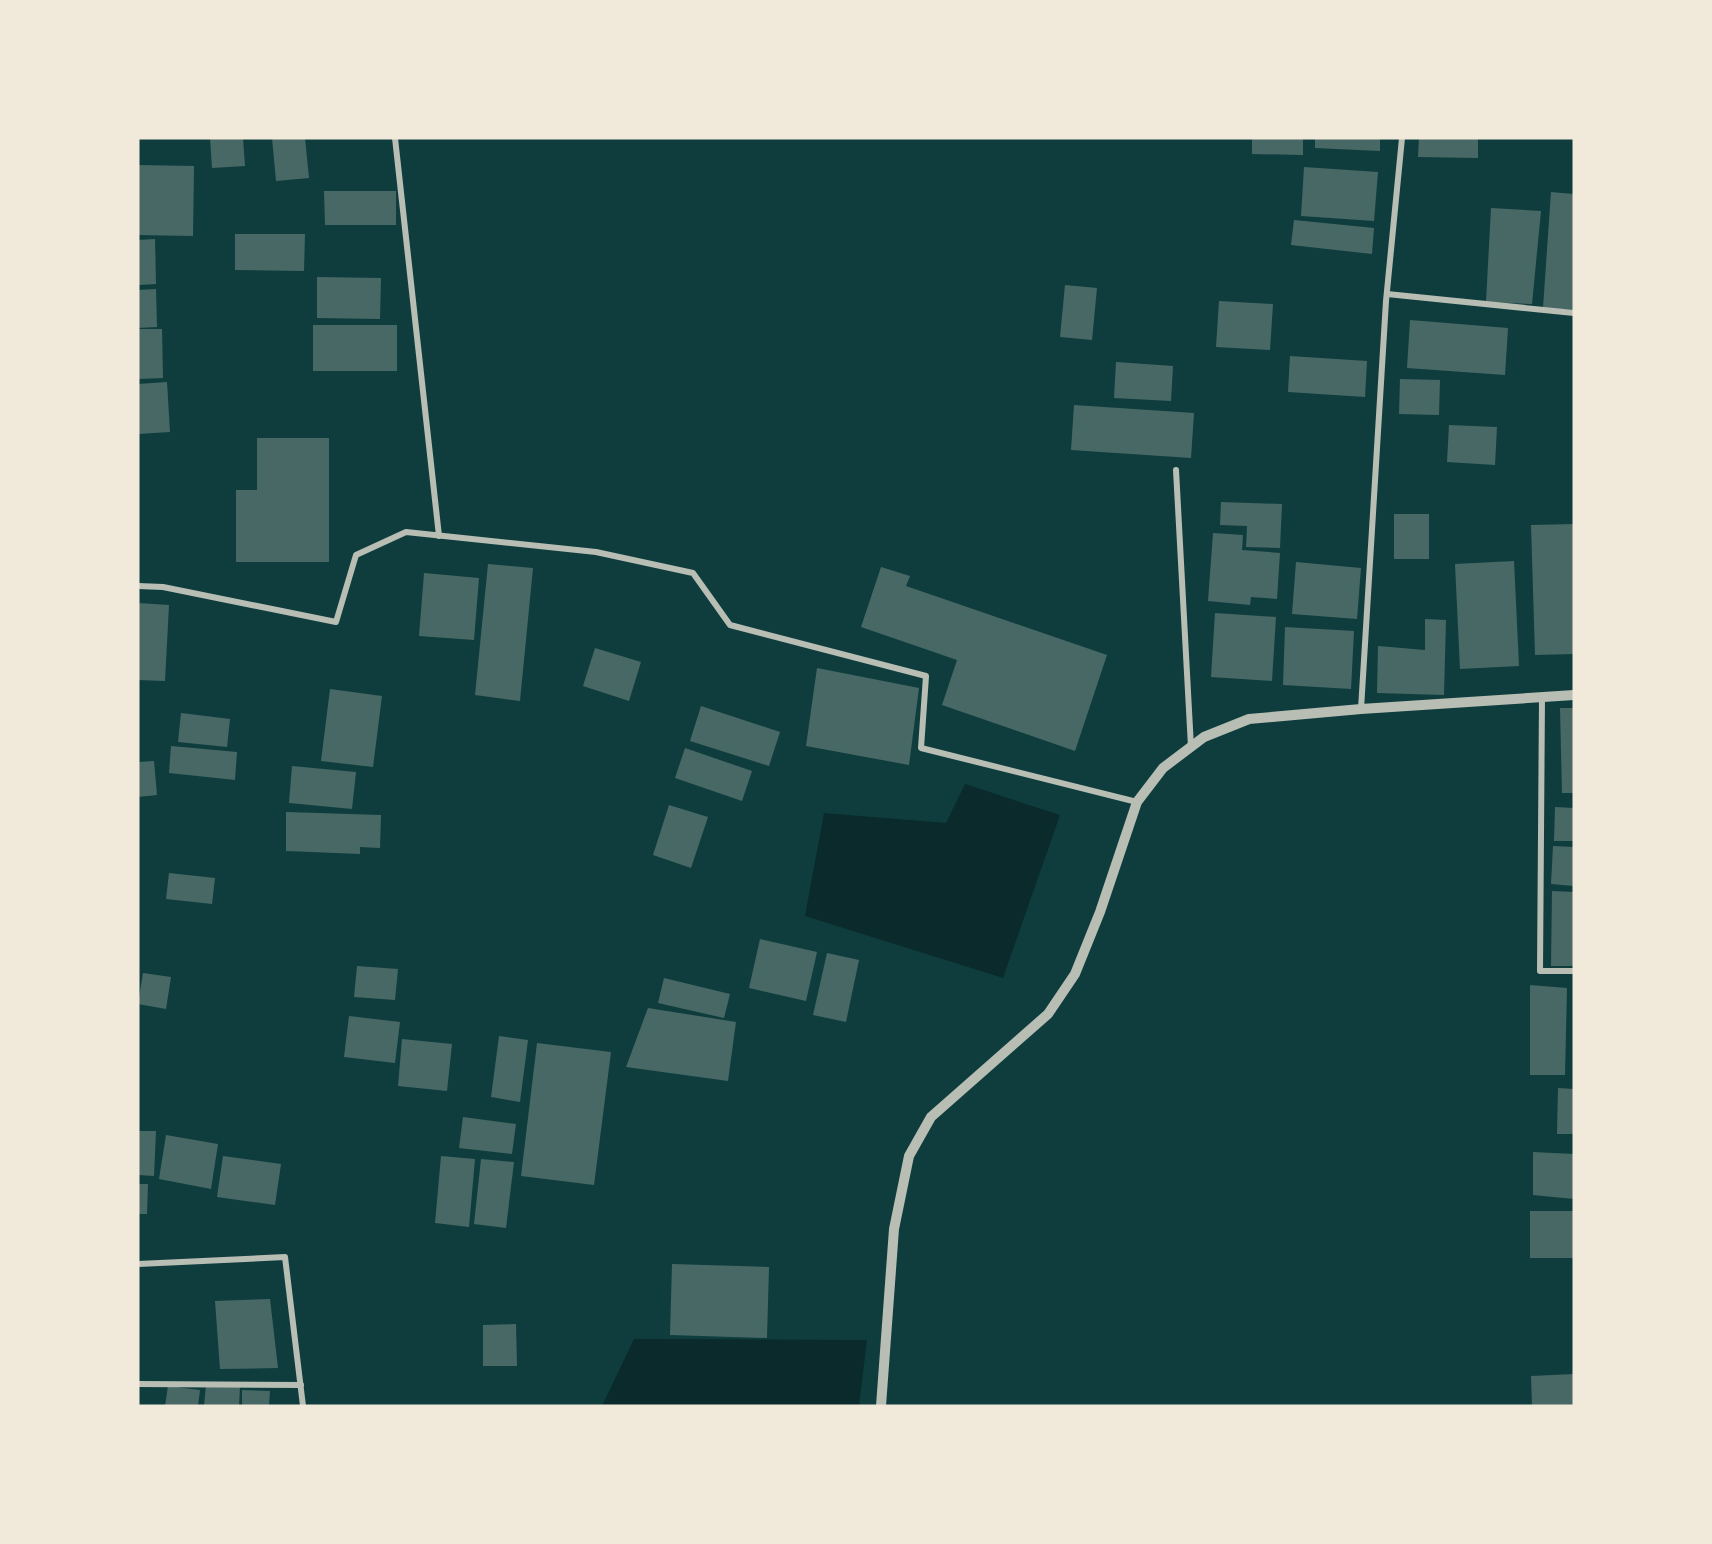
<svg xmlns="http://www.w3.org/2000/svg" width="1712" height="1544" font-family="Helvetica,sans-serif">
  <rect width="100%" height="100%" fill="#0f3d3e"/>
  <g fill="#0a2a2b">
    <polygon points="965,784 1060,815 1003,978 805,916 824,813 946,823"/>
    <polygon points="634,1339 867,1340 859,1406 602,1406"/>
  </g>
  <g fill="#486865">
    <polygon points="210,138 243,138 245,166 212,168"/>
    <polygon points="272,138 305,138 309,178 276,181"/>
    <polygon points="1252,138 1303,138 1303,155 1252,154"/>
    <polygon points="1315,138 1380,138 1380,151 1315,148"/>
    <polygon points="1419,138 1478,138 1478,158 1418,157"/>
    <polygon points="138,165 194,166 193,236 138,235"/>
    <polygon points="1304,167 1378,172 1374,221 1301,216"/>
    <polygon points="324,191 396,191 396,225 325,225"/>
    <polygon points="1551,192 1574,194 1574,310 1543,308"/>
    <polygon points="1491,208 1541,211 1532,304 1486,302"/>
    <polygon points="1294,220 1374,228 1372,254 1291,245"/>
    <polygon points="235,234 305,234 304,271 235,270"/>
    <polygon points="155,239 156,284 138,285 138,240"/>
    <polygon points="317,277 381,278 380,319 317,318"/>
    <polygon points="1065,285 1097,288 1092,340 1060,337"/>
    <polygon points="156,289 157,327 138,328 138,290"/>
    <polygon points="1219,301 1273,304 1270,350 1216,347"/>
    <polygon points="1410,320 1508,328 1505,375 1407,368"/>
    <rect x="313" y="325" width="84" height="46"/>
    <polygon points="138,329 162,329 163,378 138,379"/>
    <polygon points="1290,356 1367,361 1365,397 1288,392"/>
    <polygon points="1116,362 1173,366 1171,401 1114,398"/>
    <polygon points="1400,379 1440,380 1439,415 1399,414"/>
    <polygon points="167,382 170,432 138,434 138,384"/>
    <polygon points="1074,405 1194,413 1191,458 1071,450"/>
    <polygon points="1449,425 1497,427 1495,465 1447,462"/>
    <polygon points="257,438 329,438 329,562 236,562 236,490 257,490"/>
    <polygon points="1221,502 1282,504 1280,548 1246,547 1247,526 1220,525"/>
    <rect x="1394" y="514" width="35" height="45"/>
    <polygon points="1574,524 1574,654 1535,655 1531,525"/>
    <polygon points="1213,533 1243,535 1242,550 1280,553 1277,599 1251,597 1250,605 1208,601"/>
    <polygon points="1514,561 1519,666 1460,669 1455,564"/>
    <polygon points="1296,562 1361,568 1357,619 1292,614"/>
    <polygon points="488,564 533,568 520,701 475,695"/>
    <polygon points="881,567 910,576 906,586 1107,655 1075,751 942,705 957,660 861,627"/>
    <polygon points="424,573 479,578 474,640 419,636"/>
    <polygon points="138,603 169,605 165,681 138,680"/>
    <polygon points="1215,613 1276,617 1272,681 1211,677"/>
    <polygon points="1425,619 1446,620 1444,695 1377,693 1378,646 1425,650"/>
    <polygon points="1285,627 1354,631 1351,689 1283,685"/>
    <polygon points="595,648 641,662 629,701 583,686"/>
    <polygon points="817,668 919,688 909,765 806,746"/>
    <polygon points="330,689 382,696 373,767 321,761"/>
    <polygon points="701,706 780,732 769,766 690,741"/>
    <polygon points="1560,708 1574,708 1574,793 1562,793"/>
    <polygon points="181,713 230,719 227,747 178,742"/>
    <polygon points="171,746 237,752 235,780 169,773"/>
    <polygon points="685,748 752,771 742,801 675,778"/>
    <polygon points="154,761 157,795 138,797 138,762"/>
    <polygon points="292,766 356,772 352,809 289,803"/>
    <polygon points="669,805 708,817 691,868 653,855"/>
    <polygon points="1555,807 1574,808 1574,841 1554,841"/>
    <polygon points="286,812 381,815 380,848 360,847 360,854 286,851"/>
    <polygon points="1553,846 1574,847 1574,886 1551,884"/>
    <polygon points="169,873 215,878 212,904 166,899"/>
    <polygon points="1552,891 1574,892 1574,966 1551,966"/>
    <polygon points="760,939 817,952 806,1001 749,988"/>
    <polygon points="827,953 859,960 846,1022 813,1015"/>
    <polygon points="357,966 398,969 395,1000 354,997"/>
    <polygon points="143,973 171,977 166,1009 138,1004"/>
    <polygon points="664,978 730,994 724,1018 658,1003"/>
    <polygon points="1530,985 1567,988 1565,1075 1530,1075"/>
    <polygon points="648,1008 736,1022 728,1081 626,1067"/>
    <polygon points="349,1016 400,1022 395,1063 344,1057"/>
    <polygon points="499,1036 528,1040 520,1102 491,1097"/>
    <polygon points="402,1039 452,1044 447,1091 398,1086"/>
    <polygon points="537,1043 611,1052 594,1185 521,1176"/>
    <polygon points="1558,1088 1574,1089 1574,1134 1557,1134"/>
    <polygon points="463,1117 516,1124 512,1154 459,1148"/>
    <polygon points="138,1131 156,1131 154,1176 138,1175"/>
    <polygon points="166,1135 218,1144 211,1189 159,1179"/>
    <polygon points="1533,1152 1574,1154 1574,1199 1533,1195"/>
    <polygon points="223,1156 281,1164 275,1205 217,1197"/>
    <polygon points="441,1156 475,1159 469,1227 435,1223"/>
    <polygon points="481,1159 514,1162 506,1228 474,1224"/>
    <polygon points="138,1184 148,1184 147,1214 138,1214"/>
    <rect x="1530" y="1211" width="44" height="47"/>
    <polygon points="672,1264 769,1267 767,1338 670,1335"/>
    <polygon points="270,1299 278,1368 220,1369 215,1301"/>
    <polygon points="516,1324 517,1366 483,1366 483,1325"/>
    <polygon points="1574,1374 1574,1406 1532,1406 1531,1376"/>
    <polygon points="206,1385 240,1387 239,1406 204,1406"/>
    <polygon points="168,1386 200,1390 198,1406 165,1406"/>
    <polygon points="242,1390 270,1391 269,1406 242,1406"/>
  </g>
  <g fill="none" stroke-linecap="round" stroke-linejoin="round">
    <g stroke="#b8beb3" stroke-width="6">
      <polyline points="395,138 439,536"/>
      <polyline points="1387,294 1574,313"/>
      <polyline points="1176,470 1191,747"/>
      <polyline points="138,586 163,587 336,622 356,555 406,532 596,552 693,573 730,625 926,676 921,748 1137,802"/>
      <polyline points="1542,697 1540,971 1574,971"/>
      <polyline points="1361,709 1386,301 1402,138"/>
      <polyline points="138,1264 285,1257 303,1406"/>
      <polyline points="138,1384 301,1385"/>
    </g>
    <polyline stroke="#b8beb3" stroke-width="10" points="881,1406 894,1229 909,1156 931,1117 1048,1014 1075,974 1100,912 1137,802 1163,768 1204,737 1249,719 1361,709 1574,695"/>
  </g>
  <rect width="1712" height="1544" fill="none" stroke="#f1e9da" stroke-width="279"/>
</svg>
